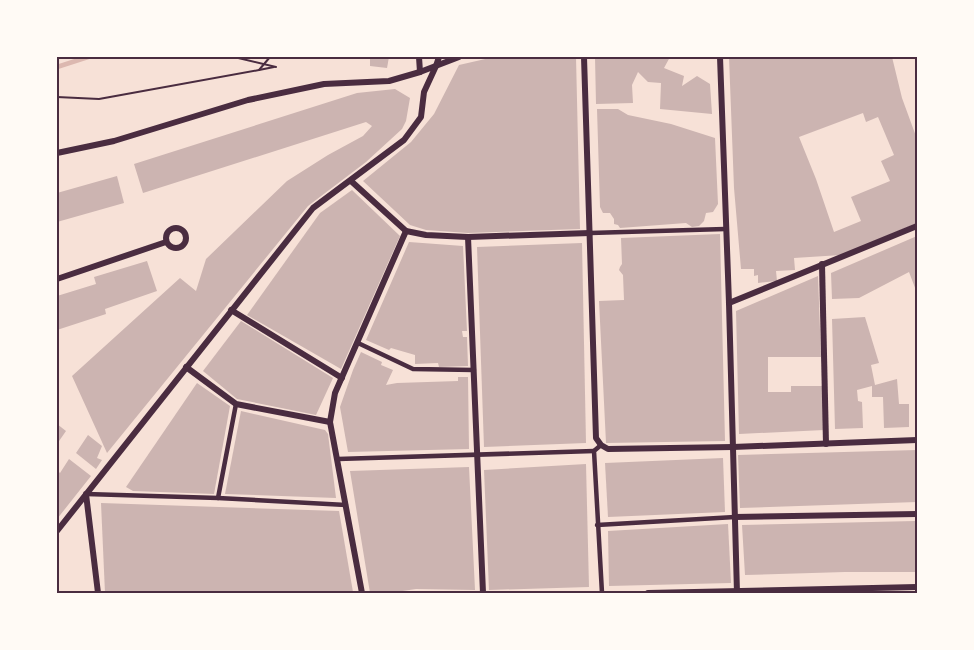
<svg xmlns="http://www.w3.org/2000/svg" width="974" height="650" font-family="Merriweather,serif">
  <rect width="100%" height="100%" fill="#f7e1d7"/>
  <g fill="none" stroke-linecap="round" stroke-linejoin="round">
    <polyline stroke="#dcb8b0" stroke-width="4.5" points="57,67 88,57"/>
  </g>
  <g fill="#ccb4b1" fill-rule="evenodd">
    <polygon points="370,57 389,57 387,68 370,66"/>
    <polygon points="494,57 576,57 580,229 468,233 426,230 410,225 363,181 411,142 434,114 459,65"/>
    <polygon points="595,57 670,57 664,68 684,76 682,86 697,76 710,84 712,114 660,109 661,83 648,82 638,72 632,85 633,103 596,104"/>
    <path d="M729 57H892L902 98 917 139V223L841 255 794 258 795 270 776 271 777 281 758 283V275L754 276V269H741L734 188ZM863 113 866 122 878 117 894 155 881 161 890 181 851 197 861 221 834 232 816 179 799 137Z"/>
    <polygon points="395,89 410,98 406,121 402,129 366,162 308,206 107,453 72,376 180,278 196,291 206,259 287,181 328,155 363,136 372,126 366,122 143,193 134,164 357,93"/>
    <polygon points="597,109 618,109 628,115 671,124 715,138 718,204 713,212 706,213 704,221 699,226 692,227 686,223 620,228 618,225 614,224 614,219 610,213 603,213 600,207"/>
    <polygon points="117,176 124,203 57,222 57,193"/>
    <polygon points="352,190 400,236 341,369 247,315 320,213"/>
    <polygon points="720,234 725,441 606,443 599,301 624,300 623,275 619,270 620,267 622,264 621,238"/>
    <polygon points="917,236 917,293 909,272 859,298 832,299 831,273"/>
    <polygon points="409,242 463,246 467,331 462,331 463,337 467,337 468,366 439,367 438,363 415,364 415,355 391,348 389,350 366,340"/>
    <polygon points="582,243 586,443 484,447 477,247"/>
    <polygon points="147,261 157,291 105,309 106,314 57,330 57,296 96,284 94,277"/>
    <polygon points="818,276 821,357 768,357 768,392 791,392 791,386 823,386 824,430 739,434 736,311"/>
    <polygon points="865,317 879,363 871,365 875,385 897,379 899,404 909,404 909,427 884,428 883,397 872,397 872,386 857,390 858,401 862,402 863,428 835,429 832,319"/>
    <polygon points="241,321 333,378 316,415 237,399 203,371"/>
    <polygon points="361,352 382,362 381,365 393,370 386,385 397,383 458,381 458,377 468,377 469,449 348,452 340,407 353,370"/>
    <polygon points="197,383 230,406 214,494 133,491 126,487"/>
    <polygon points="241,411 325,430 328,434 336,498 225,494"/>
    <polygon points="57,424 66,431 57,444"/>
    <polygon points="88,435 102,446 97,458 102,460 96,469 76,453"/>
    <polygon points="917,450 917,502 740,508 738,455"/>
    <polygon points="723,458 725,512 608,517 605,463"/>
    <polygon points="69,459 91,476 57,519 57,470 60,473"/>
    <polygon points="586,464 589,587 489,590 484,470"/>
    <polygon points="469,467 475,590 416,589 389,593 370,593 350,471"/>
    <polygon points="101,503 339,511 353,592 105,593"/>
    <polygon points="915,521 917,572 845,572 745,575 742,525"/>
    <polygon points="728,524 731,583 609,586 608,531"/>
  </g>
  <g fill="none" stroke-linecap="round" stroke-linejoin="round">
    <g stroke="#4a2c40" stroke-width="2">
      <polyline points="234,57 276,67"/>
      <polyline points="259,70 274,67"/>
      <polyline points="57,97 99,99 259,70 270,57"/>
    </g>
    <g stroke="#4a2c40" stroke-width="4.5">
      <polyline points="590,233 725,229"/>
      <polyline points="358,343 413,369 474,370"/>
      <polyline points="601,445 594,451 602,593"/>
      <polyline points="338,459 594,451"/>
      <polyline points="86,494 218,498 346,505"/>
      <polyline points="218,498 236,404"/>
      <polyline points="597,525 735,517"/>
    </g>
    <g stroke="#4a2c40" stroke-width="6">
      <polyline points="419,57 420,72"/>
      <polyline points="584,57 596,438 601,445 608,449 733,447 917,440"/>
      <polyline points="720,57 729,303 737,593"/>
      <polyline points="57,153 114,141 248,100 324,84 389,81 420,72 459,57"/>
      <polyline points="351,181 406,231 426,235 468,237 590,233"/>
      <circle cx="176" cy="238" r="10"/>
      <polyline points="468,237 483,593"/>
      <polyline points="822,264 826,444"/>
      <polyline points="57,279 166,242"/>
      <polyline points="729,303 917,226"/>
      <polyline points="231,310 342,378"/>
      <polyline points="186,367 236,404 330,422"/>
      <polyline points="86,494 98,593"/>
      <polyline points="735,517 917,514"/>
      <polyline points="57,531 313,208 404,140 421,117 424,92 436,66 439,57"/>
      <polyline points="362,593 330,422 335,393 406,231"/>
      <polyline points="648,593 917,587"/>
    </g>
  </g>
  <rect width="974" height="650" fill="none" stroke="#fffaf5" stroke-width="117"/>
  <rect x="58" y="58" width="858" height="534" fill="none" stroke="#4a2c40" stroke-width="2"/>
</svg>
